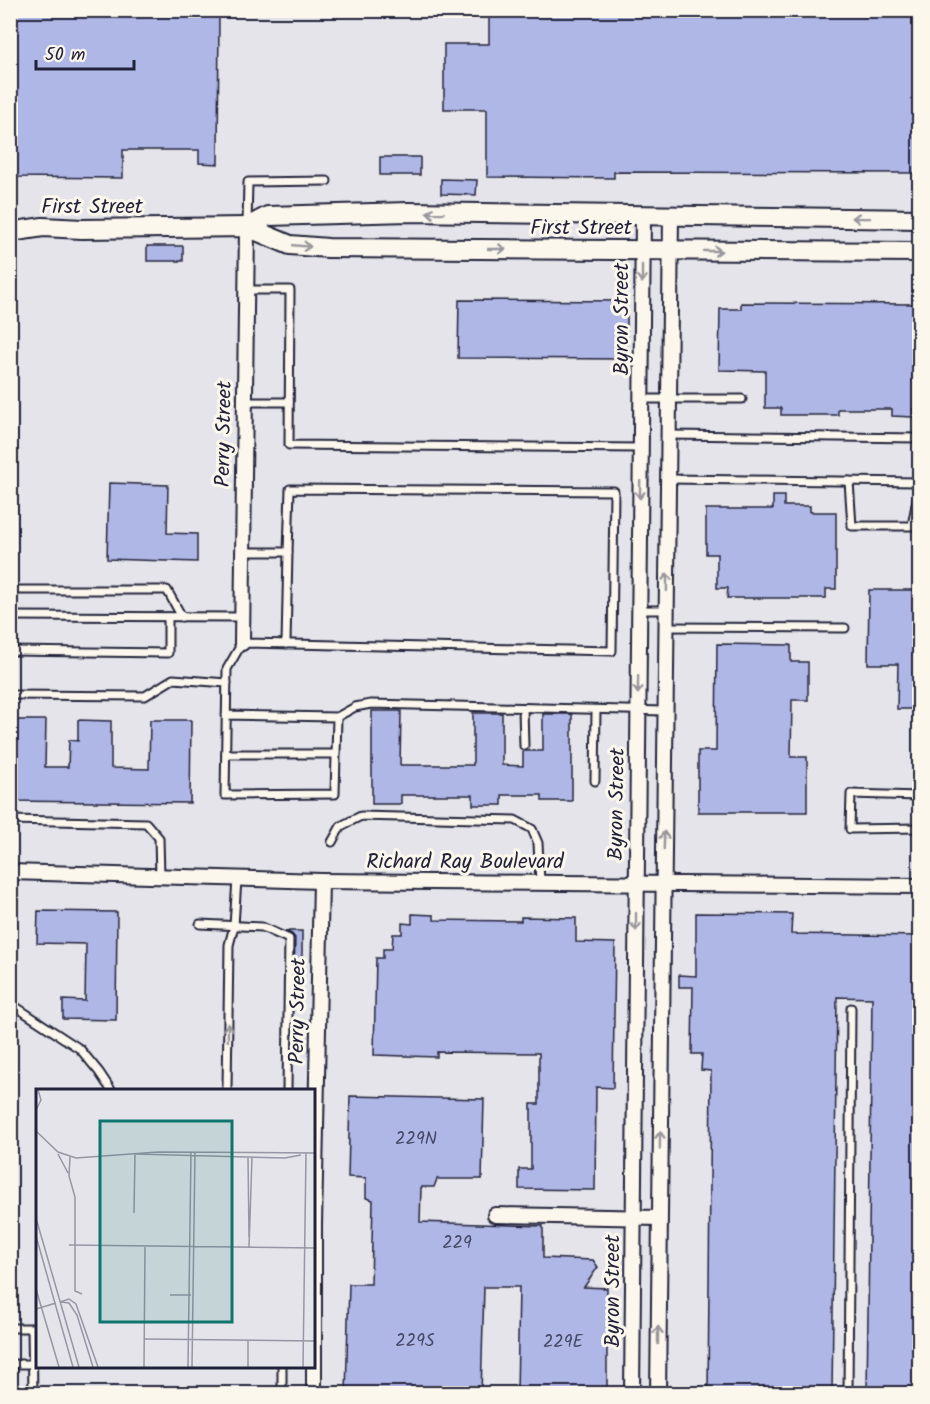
<svg xmlns="http://www.w3.org/2000/svg" width="930" height="1404" font-family="Kalam,sans-serif">
  <rect width="100%" height="100%" fill="#e4e4ea"/>
  <filter id="ink" filterUnits="userSpaceOnUse"><feTurbulence type="fractalNoise" baseFrequency=".0167" numOctaves="2"/><feDisplacementMap in="SourceGraphic" scale="12" xChannelSelector="R" yChannelSelector="G"/><feConvolveMatrix kernelMatrix="1 2 1 2 8 2 1 2 1" color-interpolation-filters="sRGB"/></filter>
  <g filter="url(#ink)">
    <g fill="#afb7e7" stroke="#22223b" stroke-width="1.5">
      <polygon points="10,10 219,10 218,164 199,163 199,150 123,150 123,178 10,177"/>
      <polygon points="489,10 920,10 920,173 614,172 614,178 487,177 487,109 444,109 444,44 489,44"/>
      <rect x="380" y="157" width="40" height="18"/>
      <polygon points="441,179 477,180 476,195 441,194"/>
      <rect x="147" y="246" width="36" height="15"/>
      <polygon points="459,300 627,301 627,359 458,358"/>
      <polygon points="741,303 920,304 920,409 913,409 913,417 892,416 892,409 838,409 838,415 781,415 781,408 765,408 765,371 719,370 720,309 741,309"/>
      <polygon points="109,483 168,485 167,533 197,534 197,562 107,559"/>
      <polygon points="773,496 784,496 784,506 810,506 810,512 836,512 836,589 826,589 826,598 727,598 728,588 717,588 717,554 706,554 706,509 773,509"/>
      <polygon points="869,590 920,590 920,709 897,709 898,664 868,664"/>
      <polygon points="717,644 791,645 791,662 808,662 808,700 792,700 791,757 807,757 807,812 698,812 698,751 716,751"/>
      <polygon points="372,711 401,711 400,765 473,765 473,713 502,713 502,765 523,766 523,751 543,751 543,714 572,714 572,801 542,801 542,795 502,795 502,805 473,805 473,795 401,795 401,804 372,804"/>
      <polygon points="10,720 46,720 45,767 68,767 69,740 78,741 78,720 111,721 111,768 149,769 150,720 191,720 190,803 10,801"/>
      <polygon points="38,911 117,912 116,1020 63,1019 63,1000 85,1001 86,944 37,943"/>
      <polygon points="696,913 792,914 791,934 920,936 920,1394 867,1394 872,998 837,997 832,1394 708,1394 711,1071 701,1070 702,1054 692,1054 693,987 679,987 679,975 696,976"/>
      <polygon points="412,914 434,915 434,920 521,921 521,917 576,918 576,942 615,943 613,1088 596,1087 595,1190 519,1189 519,1169 531,1169 531,1104 539,1104 539,1053 437,1052 437,1057 374,1055 376,958 383,958 383,949 392,949 393,934 402,934 402,923 412,924"/>
      <polygon points="285,931 302,931 302,974 294,974 295,938 292,934"/>
      <polygon points="350,1096 484,1099 482,1179 437,1179 434,1187 421,1187 420,1222 543,1226 543,1258 593,1260 598,1267 584,1287 607,1288 607,1394 517,1394 519,1287 484,1287 481,1394 346,1394 349,1284 371,1284 373,1200 366,1198 366,1178 348,1177"/>
    </g>
    <g fill="none" stroke-linecap="round" stroke-linejoin="round">
      <defs>
        <g id="lane">
          <polyline points="247,224 248,182 327,181"/>
          <polyline points="246,290 290,290 289,445 641,448"/>
          <polyline points="641,399 742,399"/>
          <polyline points="245,402 289,402"/>
          <polyline points="669,435 920,438"/>
          <polyline points="668,479 920,482"/>
          <polyline points="849,481 852,526 912,526 920,483"/>
          <polyline points="10,590 167,590 182,617"/>
          <polyline points="639,610 667,610"/>
          <polyline points="10,616 242,617"/>
          <polyline points="666,627 845,628"/>
          <polyline points="286,644 288,552"/>
          <polyline points="10,651 168,653 168,617"/>
          <polyline points="10,695 145,696 173,679 227,683"/>
          <polyline points="523,708 524,746"/>
          <polyline points="226,715 337,717 335,794 225,795 227,669 242,643 612,651 614,491 290,489 288,552 243,552"/>
          <polyline points="337,717 355,707 371,704 665,711"/>
          <polyline points="226,754 336,754"/>
          <polyline points="595,781 596,710"/>
          <polyline points="920,796 851,794 850,829 920,828"/>
          <polyline points="10,820 146,823 159,838 160,876"/>
          <polyline points="332,842 341,826 361,816 515,820 532,829 538,843 540,882"/>
          <polyline points="200,924 262,927 289,939 287,1090"/>
          <polyline points="10,1003 80,1049 99,1072 111,1090"/>
          <polyline points="227,1090 229,945 234,926 237,879"/>
          <polyline points="10,1328 38,1328"/>
          <polyline points="32,1328 33,1394"/>
          <polyline points="10,1364 32,1364"/>
          <polyline points="282,1394 282,1366"/>
          <polyline points="848,1394 851,1008"/>
        </g>
        <g id="street">
          <polyline points="242,643 247,227"/>
          <polyline points="10,872 321,881 920,886"/>
          <polyline points="495,1215 659,1218"/>
          <polyline points="314,1394 314,1225 321,881"/>
          <polyline points="632,1394 643,216"/>
          <polyline points="658,1394 671,217"/>
        </g>
        <g id="secondary">
          <polyline points="247,227 268,216 408,212 920,219"/>
          <polyline points="10,232 43,227 82,229 247,227 290,245 328,248 920,252"/>
        </g>
      </defs>
      <use href="#lane" stroke="#22223b" stroke-width="11"/>
      <use href="#street" stroke="#22223b" stroke-width="18"/>
      <use href="#secondary" stroke="#22223b" stroke-width="22"/>
      <use href="#lane" stroke="#fbf7ec" stroke-width="7"/>
      <use href="#street" stroke="#fbf7ec" stroke-width="14"/>
      <use href="#secondary" stroke="#fbf7ec" stroke-width="18"/>
    </g>
    <defs><path id="oneway-shaft" d="M-6 0H5M1.5-3L5.5 0L1.5 3" fill="none" stroke-width="1.6" stroke-linecap="round" stroke-linejoin="round" transform="scale(1.5)"/></defs>
    <g stroke="#99979c">
      <use href="#oneway-shaft" transform="translate(435 213) rotate(-179)"/>
      <use href="#oneway-shaft" transform="translate(861 218) rotate(-179)"/>
      <use href="#oneway-shaft" transform="translate(302 246) rotate(5)"/>
      <use href="#oneway-shaft" transform="translate(497 249)"/>
      <use href="#oneway-shaft" transform="translate(713 251)"/>
      <use href="#oneway-shaft" transform="translate(642 274) rotate(90)"/>
      <use href="#oneway-shaft" transform="translate(640 490) rotate(91)"/>
      <use href="#oneway-shaft" transform="translate(667 582) rotate(-89)"/>
      <use href="#oneway-shaft" transform="translate(638 685) rotate(91)"/>
      <use href="#oneway-shaft" transform="translate(664 840) rotate(-89)"/>
      <use href="#oneway-shaft" transform="translate(636 922) rotate(90)"/>
      <use href="#oneway-shaft" transform="translate(228 1032) rotate(-89)"/>
      <use href="#oneway-shaft" transform="translate(660 1140) rotate(-89)"/>
      <use href="#oneway-shaft" transform="translate(658 1335) rotate(-90)"/>
    </g>
  </g>
  <g text-anchor="middle" stroke-width="6" stroke-linejoin="round" paint-order="stroke">
    <g font-size="18" fill="#454766">
      <text x="416" y="1144">229N</text>
      <text x="457" y="1248">229</text>
      <text x="415" y="1346">229S</text>
      <text x="563" y="1347">229E</text>
    </g>
    <g font-size="21" fill="#22223b" stroke="#fbf7ec">
      <text x="92" y="213">First Street</text>
      <text x="581" y="234">First Street</text>
      <text transform="translate(621 319) rotate(-90)" y="7">Byron Street</text>
      <text transform="translate(223 434) rotate(-89)" y="7">Perry Street</text>
      <text transform="translate(616 804) rotate(-89)" y="7">Byron Street</text>
      <text x="465" y="868">Richard Ray Boulevard</text>
      <text transform="translate(297 1011) rotate(-89)" y="7">Perry Street</text>
      <text transform="translate(612 1291) rotate(-90)" y="7">Byron Street</text>
    </g>
  </g>
  <g transform="translate(36 1089)">
    <rect width="279" height="279" fill="#e4e4ea"/>
    <path fill="none" stroke="#9696a4" stroke-width="1.5" d="M0 21 5 11 2 1M0 42 22 63 40 69 122 63 279 64M22 65 32 84M100 65 249 69 265 66M34 68 33 87 39 108V202L46 205M212 68 213 148M98 124 99 65M0 129 43 278M0 147 37 278M33 156 279 159M213 159 216 68M0 200 23 278M134 206H155M24 213 33 210 40 215 62 278M25 213 33 214 41 226 57 278M0 220 20 214M109 250 279 252M108 278 109 158M152 278 155 63M156 278 159 63M212 278V251M267 278 270 64"/>
    <path fill="#0f766e" fill-opacity="0.15" stroke="#0f766e" stroke-width="3" d="M64 32H196V233H64Z"/>
    <rect width="279" height="279" fill="none" stroke="#22223b" stroke-width="3"/>
  </g>
  <rect width="930" height="1404" fill="none" stroke="#fbf7ec" stroke-width="36"/>
  <rect x="18" y="18" width="894" height="1368" fill="none" stroke="#22223b" stroke-width="2" filter="url(#ink)"/>
  <path d="M36 60v9h98v-9" fill="none" stroke="#22223b" stroke-width="3"/>
  <text x="45" y="60" font-size="18" fill="#22223b" stroke="#fbf7ec" stroke-width="4.5" paint-order="stroke">50 m</text>
</svg>
